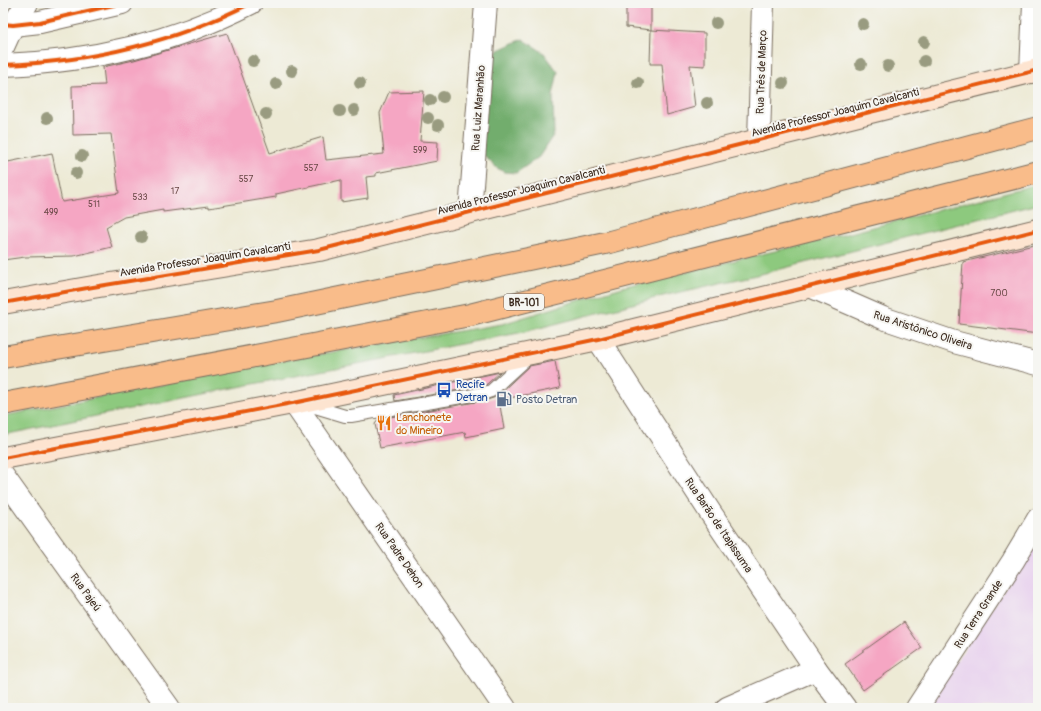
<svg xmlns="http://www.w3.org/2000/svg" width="1041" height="711" font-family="Pangolin,sans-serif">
  <rect width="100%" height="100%" fill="#f6f6f2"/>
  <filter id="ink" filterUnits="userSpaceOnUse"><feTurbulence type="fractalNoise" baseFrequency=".025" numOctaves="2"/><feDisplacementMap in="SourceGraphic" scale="8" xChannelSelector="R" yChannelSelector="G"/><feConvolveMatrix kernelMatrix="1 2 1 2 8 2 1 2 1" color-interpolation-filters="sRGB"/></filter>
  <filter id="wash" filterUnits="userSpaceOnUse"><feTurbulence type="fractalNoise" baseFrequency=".012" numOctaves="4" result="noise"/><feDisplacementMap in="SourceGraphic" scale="16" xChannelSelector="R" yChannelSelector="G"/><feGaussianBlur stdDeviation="0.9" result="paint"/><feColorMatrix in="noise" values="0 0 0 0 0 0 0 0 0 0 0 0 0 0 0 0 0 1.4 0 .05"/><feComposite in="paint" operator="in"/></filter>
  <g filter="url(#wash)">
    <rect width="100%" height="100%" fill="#edead5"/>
    <polygon fill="#e8d2ee" points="1038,539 1038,708 925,708"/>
    <polygon fill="#8dc97e" stroke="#647a4e" points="1038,184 1038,204 765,273 663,296 524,332 248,385 3,435 3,416 303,357 502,324 626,286 839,236"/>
    <polygon fill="#72ad6d" stroke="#566c46" points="523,39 544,53 558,72 553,95 554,134 539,157 516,173 505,172 497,168 479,151 486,73 498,50"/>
    <g id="blocks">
      <g fill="#f5a6c3">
        <polygon points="626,3 651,3 651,30 626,27"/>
        <polygon points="651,30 705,33 705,66 690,65 695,107 667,115 662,64 650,64"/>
        <polygon points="227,33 270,153 323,137 326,160 384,154 380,113 389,92 424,91 420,141 438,142 437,161 376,173 376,176 366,177 368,198 341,202 341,180 276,194 276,197 209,208 209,206 163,212 163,210 124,217 106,227 112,247 74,256 25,257 3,260 3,163 52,153 62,202 119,193 111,134 73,135 72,86 105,85 103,67 134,60"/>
        <polygon points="1038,244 1038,334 959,324 963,262"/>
        <polygon points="555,361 560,388 499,400 504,429 466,437 465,432 380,448 375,424 379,419 487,400 496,397 529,366"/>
        <polygon points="500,372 487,384 483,386 395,401 394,395"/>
        <polygon points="904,622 922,648 863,690 845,664"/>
      </g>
    </g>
  </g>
  <g filter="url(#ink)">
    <use href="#blocks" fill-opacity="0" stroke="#796d5e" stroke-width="1"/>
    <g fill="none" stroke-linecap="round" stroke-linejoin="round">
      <defs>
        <polyline id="lane" points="305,404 345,416 351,416 485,393 491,391 529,356"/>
        <g id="street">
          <polyline points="3,24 13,25 40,22 122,3"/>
          <polyline points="3,47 13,25 27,3"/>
          <path d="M3 65C90 62 173 43 251 3"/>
          <polyline points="1031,72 1034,3"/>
          <polyline points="759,140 763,3"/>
          <polyline points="470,212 486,3"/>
          <polyline points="812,287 883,318 954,342 1038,364"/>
          <polyline points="598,339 710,512 816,669 845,708"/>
          <polyline points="294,403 505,708"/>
          <polyline points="3,476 169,708"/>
          <polyline points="727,708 816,669"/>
          <polyline points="917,708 1013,561 1038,519"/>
        </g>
        <g id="secondary">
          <polyline points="3,303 93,287 319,250 1038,70"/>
          <polyline points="3,458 298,402 598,339 1038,230"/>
        </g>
        <g id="highway">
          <polyline points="3,357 277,311 610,242 1038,128"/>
          <polyline points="3,404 470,315 1038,172"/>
        </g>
      </defs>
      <use href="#lane" stroke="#796d5e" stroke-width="14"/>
      <use href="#street" stroke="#796d5e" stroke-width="24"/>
      <use href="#secondary" stroke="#796d5e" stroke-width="24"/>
      <use href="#highway" stroke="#796d5e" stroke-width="24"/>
      <use href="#lane" stroke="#fff" stroke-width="12"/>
      <use href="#street" stroke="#fff" stroke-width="22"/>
      <use href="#secondary" stroke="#fde4d0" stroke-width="22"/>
      <use href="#highway" stroke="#f9bc8a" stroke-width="22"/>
      <defs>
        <g id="cycleway">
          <polyline points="3,24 13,25 40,22 122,3"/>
          <path d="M3 65C90 62 173 43 251 3"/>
          <polyline points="3,303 93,287 319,250 1038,70"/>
          <polyline points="3,458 298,402 598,339 1038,230"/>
        </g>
      </defs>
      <use href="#cycleway" stroke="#f6f6f2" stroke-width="6"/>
      <use href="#cycleway" stroke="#e8590c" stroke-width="4"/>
    </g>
    <g fill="#999b80">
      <circle cx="716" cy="23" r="6"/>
      <circle cx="863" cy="24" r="6"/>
      <circle cx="924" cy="42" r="6"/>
      <circle cx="253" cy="61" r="6"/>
      <circle cx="924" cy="61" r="6"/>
      <circle cx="861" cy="64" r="6"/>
      <circle cx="888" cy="66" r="6"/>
      <circle cx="292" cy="71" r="6"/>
      <circle cx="360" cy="83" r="6"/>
      <circle cx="638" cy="83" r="6"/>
      <circle cx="783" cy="83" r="6"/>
      <circle cx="276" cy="84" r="6"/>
      <circle cx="443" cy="97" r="6"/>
      <circle cx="430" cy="100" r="6"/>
      <circle cx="707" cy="103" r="6"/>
      <circle cx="354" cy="110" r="6"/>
      <circle cx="340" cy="111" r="6"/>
      <circle cx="266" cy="114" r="6"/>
      <circle cx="47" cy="118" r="6"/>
      <circle cx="428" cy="118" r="6"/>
      <circle cx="438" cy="125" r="6"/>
      <circle cx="82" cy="156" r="6"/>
      <circle cx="76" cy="173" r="6"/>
      <circle cx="141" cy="237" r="6"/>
    </g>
  </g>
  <defs>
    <symbol id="bus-bare" viewBox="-9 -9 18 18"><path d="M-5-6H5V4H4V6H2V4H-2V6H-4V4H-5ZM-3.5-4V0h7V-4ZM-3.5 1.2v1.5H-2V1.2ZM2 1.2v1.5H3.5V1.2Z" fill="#1a4fb4" stroke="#f6f6f2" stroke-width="2.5" paint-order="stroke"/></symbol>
    <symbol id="fuel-bare" viewBox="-9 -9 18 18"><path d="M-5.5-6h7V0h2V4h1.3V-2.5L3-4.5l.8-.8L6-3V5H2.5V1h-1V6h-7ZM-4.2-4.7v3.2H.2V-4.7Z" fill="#5c6f8a" stroke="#f6f6f2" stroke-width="2.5" paint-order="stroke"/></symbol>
    <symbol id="restaurant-bare" viewBox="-9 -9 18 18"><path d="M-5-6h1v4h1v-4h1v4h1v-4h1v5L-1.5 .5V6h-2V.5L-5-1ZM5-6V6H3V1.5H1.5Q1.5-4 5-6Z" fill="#e8710a" stroke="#f6f6f2" stroke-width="2.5" paint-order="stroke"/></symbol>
  </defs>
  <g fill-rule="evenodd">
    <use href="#bus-bare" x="433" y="379" width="22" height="22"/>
    <use href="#fuel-bare" x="493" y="388" width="22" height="22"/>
    <use href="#restaurant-bare" x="373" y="412" width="22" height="22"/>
  </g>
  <g text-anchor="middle" stroke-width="4" stroke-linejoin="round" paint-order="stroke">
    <g font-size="9" fill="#6a4947">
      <text x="420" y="153">599</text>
      <text x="311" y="171">557</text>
      <text x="246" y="182">557</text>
      <text x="175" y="194">17</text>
      <text x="140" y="200">533</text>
      <text x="94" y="207">511</text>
      <text x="51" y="215">499</text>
      <text x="999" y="296">700</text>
    </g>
    <rect fill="#f6f6f2" stroke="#73675e" stroke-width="1" x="504" y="294" width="40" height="16" rx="3"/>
    <g font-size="10" font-weight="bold" fill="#3b2a1e">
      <text x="524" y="306">BR-101</text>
    </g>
    <g font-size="11" fill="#3b2a1e" stroke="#f6f6f2">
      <text transform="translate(761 72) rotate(-88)" y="4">Rua Três de Março</text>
      <text transform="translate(478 108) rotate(-86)" y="4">Rua Luiz Maranhão</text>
      <text transform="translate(835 112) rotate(-14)" y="4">Avenida Professor Joaquim Cavalcanti</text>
      <text transform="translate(521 190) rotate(-14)" y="4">Avenida Professor Joaquim Cavalcanti</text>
      <text transform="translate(205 259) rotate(-9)" y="4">Avenida Professor Joaquim Cavalcanti</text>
      <text transform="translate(923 330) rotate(18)" y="4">Rua Aristônico Oliveira</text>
      <text transform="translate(719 525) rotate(56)" y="4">Rua Barão de Itapissuma</text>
      <text transform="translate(400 555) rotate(55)" y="4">Rua Padre Dehon</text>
      <text transform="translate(86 592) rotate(54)" y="4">Rua Pajeú</text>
      <text transform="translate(978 614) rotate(-57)" y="4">Rua Terra Grande</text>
    </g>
    <g font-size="11" fill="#164399" stroke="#f6f6f2" text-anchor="start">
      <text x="456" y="388">Recife<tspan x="456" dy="13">Detran</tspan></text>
    </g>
    <g font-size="11" fill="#4e5e75" stroke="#f6f6f2" text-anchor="start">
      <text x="516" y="403">Posto Detran</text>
    </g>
    <g font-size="11" fill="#c56008" stroke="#f6f6f2" text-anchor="start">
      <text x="396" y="421">Lanchonete<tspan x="396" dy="13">do Mineiro</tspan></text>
    </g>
  </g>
  <rect width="1041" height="711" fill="none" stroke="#f6f6f2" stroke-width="16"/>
</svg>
